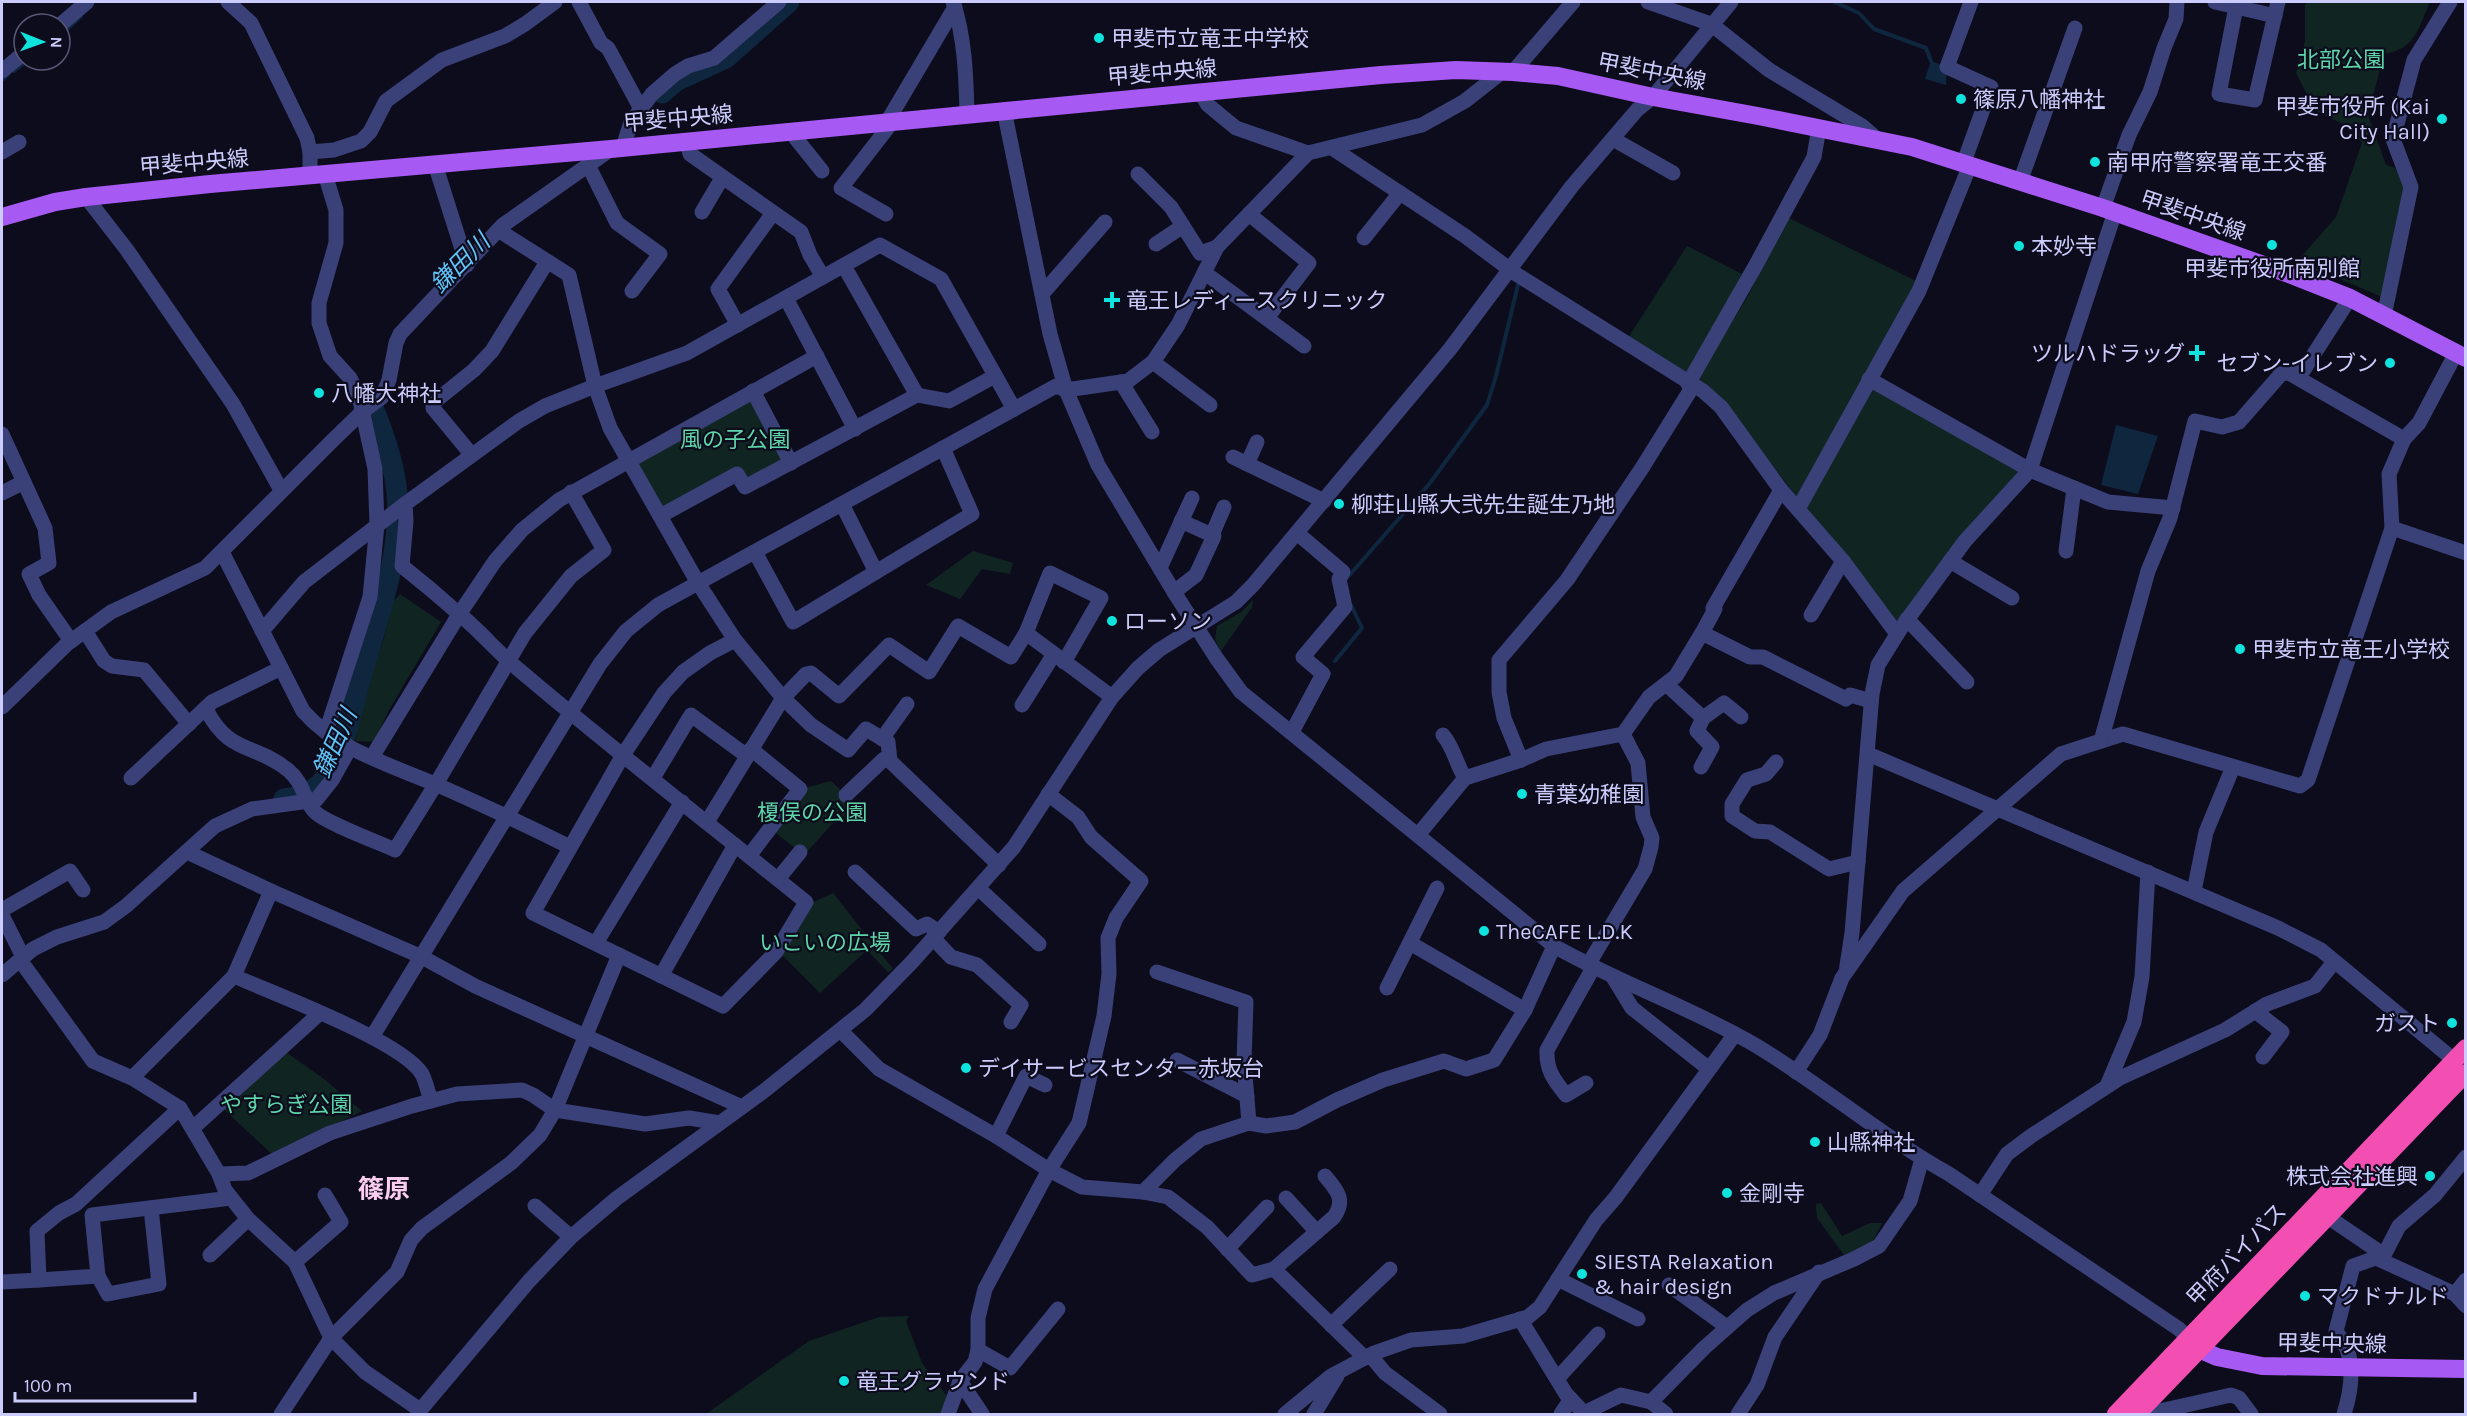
<svg xmlns="http://www.w3.org/2000/svg" width="2467" height="1416" font-family="Karla,'Noto Sans JP',sans-serif">
  <rect width="100%" height="100%" fill="#0d0c1c"/>
  <g fill="#102522">
    <path d="M2308 2H2430C2418 28 2416 49 2384 54L2368 115 2386 165 2395 168 2406 185 2382 297 2338 278 2295 264 2336 217 2362 143 2349 127 2315 110 2296 73 2305 41V5Z"/>
    <polygon points="1787,217 1916,281 1799,500 1721,397 1697,380 1749,294"/>
    <polygon points="1687,246 1742,274 1687,376 1628,338"/>
    <polygon points="1870,382 2027,470 1898,630 1802,503"/>
    <polygon points="748,395 789,459 748,481 738,472 661,513 631,460"/>
    <polygon points="973,551 1013,563 1010,574 982,569 960,599 926,585"/>
    <polygon points="400,594 441,622 389,710 374,742 356,741 354,725 365,687 383,641 393,602"/>
    <polygon points="1253,600 1252,607 1221,651 1215,640 1217,626 1241,612"/>
    <polygon points="831,781 846,795 856,810 832,824 804,855 772,830 800,789"/>
    <polygon points="833,893 893,969 888,972 867,950 820,993 779,952 809,904"/>
    <polygon points="283,1050 324,1079 362,1111 274,1156 221,1107"/>
    <polygon points="1821,1203 1842,1236 1870,1223 1882,1223 1871,1245 1844,1255 1817,1218 1816,1204"/>
    <polygon points="909,1316 906,1321 922,1363 949,1399 943,1414 706,1414 809,1341 879,1317"/>
  </g>
  <g fill="#0e263e">
    <polygon points="1931,61 1947,67 1946,85 1925,79"/>
    <polygon points="2116,425 2158,436 2138,494 2101,485"/>
  </g>
  <g fill="none" stroke-linecap="round" stroke-linejoin="round">
    <g stroke="#0e263e" stroke-width="4">
      <polyline points="1834,2 1859,13 1874,29 1926,48 1931,61"/>
      <polyline points="60,36 81,16"/>
      <polyline points="14,71 28,60"/>
      <polyline points="2,80 8,75"/>
      <polyline points="1347,578 1430,483 1487,405 1496,376 1518,285"/>
      <polyline points="1335,661 1362,628 1351,605"/>
    </g>
    <g stroke="#0e263e" stroke-width="21">
      <polyline points="662,93 676,81 726,58 789,2"/>
      <path d="M284 799C298 797 316 791 324 779 345 750 352 710 361 676 378 617 402 555 397 493 394 463 385 437 374 410"/>
    </g>
    <g stroke="#3a4078" stroke-width="15">
      <polyline points="228,2 251,23 307,138 310,152 310,176"/>
      <polyline points="579,2 601,43 608,48 641,109"/>
      <path d="M953 2C965 38 966 76 967 113"/>
      <polyline points="1648,2 1711,24 1769,70 1862,126 1878,140"/>
      <polyline points="2215,2 2275,16"/>
      <polyline points="2236,7 2219,94 2255,100 2278,2"/>
      <polyline points="60,25 87,2"/>
      <polyline points="2,71 24,53"/>
      <polyline points="1513,72 1573,2"/>
      <polyline points="1200,92 1208,105 1236,128 1308,153"/>
      <path d="M1004 110 1050 334 1066 390 1098 465 1174 592 1217 659 1241 692 1554 946C1619 983 1690 1007 1755 1045 1822 1085 1881 1136 1949 1174L2179 1329 2195 1344"/>
      <polyline points="887,122 955,7"/>
      <polyline points="790,131 822,171"/>
      <polyline points="1613,139 1673,173"/>
      <polyline points="687,142 690,154 801,232 810,255 823,277"/>
      <polyline points="623,147 631,122 652,94 675,74 688,66 714,58 779,2"/>
      <polyline points="1332,148 1465,236 1516,274 1703,391 1721,407 1781,490 1843,561 1897,634"/>
      <polyline points="2,152 19,142"/>
      <polyline points="310,152 334,150 361,141 370,132 386,101 442,60 505,36 525,24 555,2"/>
      <polyline points="1964,162 1991,87 1947,67 1971,2"/>
      <polyline points="435,164 467,265"/>
      <polyline points="588,165 617,223 660,254 632,291"/>
      <polyline points="325,174 336,210 336,243 319,303 319,323 330,356 350,378 359,396 375,469 377,525 370,597 326,732"/>
      <polyline points="1138,174 1171,207 1200,253 1217,247"/>
      <polyline points="2020,182 2075,28"/>
      <polyline points="86,197 127,250 233,404 281,490"/>
      <polyline points="2103,208 2129,135 2150,92 2164,48 2176,19 2177,2"/>
      <polyline points="702,212 722,178"/>
      <polyline points="886,214 841,188 893,121"/>
      <polyline points="1249,214 1309,263 1267,318"/>
      <polyline points="498,230 569,275 595,386 610,428 698,583 735,640 783,698 811,725 848,750 866,729 888,742 890,761 999,865"/>
      <polyline points="1364,238 1400,193"/>
      <polyline points="1156,244 1183,226"/>
      <polyline points="844,266 917,395"/>
      <polyline points="1205,273 1304,346"/>
      <polyline points="1042,294 1105,222"/>
      <polyline points="786,298 855,429"/>
      <polyline points="2350,298 2303,371 2281,374 2239,422 2222,427 2195,421 2170,518 2148,571 2101,741 2123,734 2300,786 2308,780 2392,528 2389,474 2404,439 2419,423 2456,353"/>
      <polyline points="2384,316 2411,187 2393,139 2414,60 2450,2"/>
      <polyline points="738,325 718,289 773,213"/>
      <polyline points="1153,362 1210,405"/>
      <polyline points="2289,373 2404,439"/>
      <polyline points="1869,379 2030,470 2108,502 2173,508"/>
      <polyline points="1121,382 1152,432"/>
      <polyline points="1688,384 1757,263 1814,157 1819,128"/>
      <polyline points="753,391 791,463"/>
      <polyline points="2,434 45,528 49,563 29,574 39,595 71,641"/>
      <polyline points="471,454 433,408 433,403 474,370 492,351 547,262"/>
      <polyline points="1233,457 1324,501"/>
      <polyline points="1247,464 1257,442"/>
      <polyline points="2,493 24,482"/>
      <path d="M405 504 406 521 402 566C421 581 440 597 458 613 477 628 493 647 511 663 607 745 708 823 806 902L776 952 723 1006 533 913 623 755 664 693 683 672 710 653 735 640"/>
      <polyline points="842,504 876,572"/>
      <polyline points="1798,509 1919,291 1970,165"/>
      <polyline points="660,516 737,474 745,487 917,395 949,401 995,376"/>
      <polyline points="2392,528 2466,553"/>
      <polyline points="1212,535 1224,507"/>
      <polyline points="2066,551 2074,488"/>
      <path d="M222 552 303 711C338 751 394 766 442 787 485 806 528 826 570 847"/>
      <polyline points="755,552 793,622 972,514 943,448"/>
      <polyline points="1950,561 2012,598"/>
      <polyline points="1160,568 1192,498"/>
      <polyline points="1174,592 1196,575 1214,536 1181,521"/>
      <polyline points="1811,615 1843,561"/>
      <polyline points="1907,619 1967,682"/>
      <polyline points="85,631 104,661 112,666 144,670 189,724"/>
      <polyline points="262,631 304,582 405,504 519,421 545,406 595,386 687,353 880,245 941,279 1014,409"/>
      <polyline points="1026,633 1112,697"/>
      <polyline points="1702,633 1715,609 1713,608 1781,490"/>
      <polyline points="1666,684 1703,718 1724,703 1741,717"/>
      <polyline points="1022,705 1054,654"/>
      <polyline points="2,707 67,644 111,612 205,568 333,440 362,412 382,397 389,380 396,343 400,334 503,225 611,149"/>
      <path d="M206 709C229 755 255 743 288 770 304 783 304 801 315 812 326 823 378 842 395 850L436 784 525 633 571 576 604 550 571 492"/>
      <polyline points="1292,732 1323,674 1303,657 1345,607 1339,579 1343,572 1297,533"/>
      <path d="M1443 735C1454 748 1456 764 1465 778"/>
      <polyline points="882,739 907,704"/>
      <polyline points="1868,754 2278,928 2321,950 2454,1060"/>
      <polyline points="372,757 460,613 495,561 522,530 559,500 817,356"/>
      <polyline points="1521,760 1504,718 1499,692 1499,660 1567,580 1642,468 1693,386"/>
      <polyline points="1776,762 1766,774 1747,780 1732,804 1732,816 1755,831 1770,832 1829,869 1858,862"/>
      <polyline points="1701,767 1712,747 1697,731 1703,718"/>
      <polyline points="131,778 212,702 281,668"/>
      <polyline points="653,778 691,715 747,756"/>
      <polyline points="846,795 884,759 890,761"/>
      <polyline points="707,822 783,698 806,674 811,673 839,696 889,645 929,672 958,626 1011,657 1026,633 1050,573 1101,598 1064,662"/>
      <polyline points="1418,835 1465,778 1521,760 1546,749 1623,734 1649,697 1676,676 1702,633 1750,657 1763,657 1846,699 1850,695 1871,701"/>
      <polyline points="187,852 271,891 422,957 475,986 742,1107"/>
      <polyline points="749,856 800,789 751,749"/>
      <polyline points="855,872 916,929 927,924 939,932"/>
      <polyline points="778,879 800,852"/>
      <polyline points="978,888 1039,944"/>
      <polyline points="2194,891 2206,832 2233,767"/>
      <polyline points="2,910 70,871 83,890"/>
      <polyline points="2,915 23,957"/>
      <polyline points="933,938 951,957 977,965 1021,1005 1011,1022"/>
      <polyline points="596,943 682,802"/>
      <polyline points="1410,943 1525,1010"/>
      <polyline points="20,960 93,1061 132,1078 180,1108 219,1174 248,1173 330,1133 412,1106 457,1094 522,1090 533,1095 555,1110 645,1124 689,1118 720,1123"/>
      <polyline points="1588,965 1645,869 1651,847 1652,838 1643,817 1638,763 1623,734"/>
      <polyline points="1157,972 1246,1002 1244,1062 1249,1123"/>
      <polyline points="1846,972 1852,933 1872,694 1878,665 1901,628 1965,541 2030,470 2115,212"/>
      <polyline points="2,975 33,949 57,937 104,922 126,906 215,826 252,809 316,800 332,780 350,748"/>
      <path d="M234 976C274 994 402 1041 422 1074 426 1082 428 1092 431 1101"/>
      <polyline points="661,976 735,845"/>
      <polyline points="1613,977 1632,1008 1709,1069"/>
      <polyline points="1387,988 1437,888"/>
      <polyline points="2255,1011 2282,1032 2263,1057"/>
      <polyline points="841,1031 879,1069 996,1136 1049,1170 1082,1187 1143,1192 1168,1197 1207,1227 1252,1275 1274,1269 1365,1358"/>
      <polyline points="372,1037 600,664 626,631 658,605 1056,386 1066,390 1128,381 1153,362 1178,325 1217,247 1308,153 1422,125 1465,101 1503,71"/>
      <polyline points="1177,1060 1247,1096"/>
      <polyline points="1796,1072 1820,1035 1842,978 1903,891 2061,754 2101,741"/>
      <polyline points="132,1078 234,976 271,891"/>
      <path d="M1586 1083 1566 1095C1554 1080 1546 1070 1547 1050L1593 968"/>
      <polyline points="2107,1086 2134,1022 2142,977 2148,872"/>
      <polyline points="193,1128 319,1014"/>
      <polyline points="996,1136 1026,1076 1045,1085"/>
      <polyline points="219,1174 225,1190 248,1219 295,1262 331,1338 365,1372 420,1410"/>
      <polyline points="1143,1192 1175,1160 1201,1139 1249,1123 1266,1126 1295,1122 1337,1100 1383,1080 1444,1061 1466,1069 1494,1060 1525,1010 1554,946"/>
      <polyline points="1980,1195 2007,1154 2031,1136 2120,1078 2225,1030 2267,1004 2315,986 2334,962"/>
      <polyline points="1286,1198 1317,1232"/>
      <polyline points="535,1206 571,1237"/>
      <polyline points="2328,1217 2384,1255"/>
      <polyline points="1227,1249 1267,1207"/>
      <polyline points="210,1255 248,1219"/>
      <polyline points="2376,1258 2455,1294 2466,1306"/>
      <polyline points="295,1262 341,1222 325,1195"/>
      <path d="M1274 1269 1334 1217C1346 1200 1337 1190 1325 1176"/>
      <polyline points="98,1276 108,1294 159,1284 151,1208"/>
      <polyline points="1558,1279 1638,1319"/>
      <polyline points="39,1280 98,1276 92,1215 231,1198"/>
      <polyline points="2,1282 39,1280 37,1231 59,1213 76,1204 180,1108"/>
      <polyline points="1669,1285 1727,1327"/>
      <polyline points="2455,1294 2466,1280"/>
      <polyline points="1520,1319 1566,1394 1585,1414"/>
      <polyline points="1331,1325 1390,1269"/>
      <polyline points="978,1350 1010,1368 1058,1309"/>
      <polyline points="1370,1355 1385,1373 1440,1414"/>
      <polyline points="1557,1379 1598,1334"/>
      <polyline points="960,1381 982,1414"/>
      <polyline points="1651,1402 1666,1414"/>
      <polyline points="2140,1412 2146,1414 2231,1395 2239,1398 2251,1414"/>
      <polyline points="1584,1413 1621,1395 1651,1402 1704,1348 1747,1310 1774,1293 1854,1259 1879,1246 1910,1201 1922,1159"/>
      <polyline points="281,1414 331,1338 397,1272 411,1240 422,1228 511,1163 540,1135 555,1110 619,955"/>
      <polyline points="417,1414 529,1281 571,1237 617,1198 764,1091 865,1010 912,962 1014,847 1112,697 1138,668 1159,650 1236,602 1253,585 1450,349 1572,186 1637,110 1653,97 1731,2"/>
      <polyline points="948,1414 960,1381 975,1362 978,1350 978,1318 985,1289 1049,1170 1079,1123 1104,1016 1109,974 1108,938 1116,918 1141,881 1091,837 1078,817 1048,794"/>
      <polyline points="1285,1414 1331,1376 1374,1353 1411,1340 1463,1336 1528,1317 1540,1307 1596,1220 1616,1197 1735,1034"/>
      <polyline points="1314,1414 1337,1376"/>
      <polyline points="1561,1414 1571,1399"/>
      <polyline points="1738,1414 1757,1385 1775,1337 1819,1272"/>
      <path d="M2344 1414C2350 1395 2354 1372 2348 1352 2346 1345 2340 1338 2336 1331L2353 1266 2384 1255 2399 1226 2435 1195 2466 1157"/>
    </g>
    <g stroke="#a759f4" stroke-width="18">
      <polyline points="2,217 55,202 86,197 210,184 611,149 1381,75 1456,70 1513,72 1558,76 1653,97 1758,116 1912,147 2103,208 2289,274 2350,298 2466,358"/>
      <polyline points="2201,1350 2217,1357 2262,1366 2466,1369"/>
    </g>
    <g stroke="#f34eb2" stroke-width="18">
      <polyline points="2116,1414 2466,1048"/>
      <polyline points="2137,1414 2466,1073"/>
    </g>
  </g>
  <g fill="#0fe3de" stroke="#0d0c1c" stroke-width="2">
    <circle cx="1099" cy="38" r="6"/>
    <circle cx="1961" cy="99" r="6"/>
    <circle cx="2442" cy="119" r="6"/>
    <circle cx="2095" cy="162" r="6"/>
    <circle cx="2272" cy="245" r="6"/>
    <circle cx="2019" cy="246" r="6"/>
    <path d="M1109 291h6v6h6v6h-6v6h-6v-6h-6v-6h6z"/>
    <path d="M2194 344h6v6h6v6h-6v6h-6v-6h-6v-6h6z"/>
    <circle cx="2390" cy="363" r="6"/>
    <circle cx="319" cy="393" r="6"/>
    <circle cx="1339" cy="504" r="6"/>
    <circle cx="1112" cy="621" r="6"/>
    <circle cx="2240" cy="649" r="6"/>
    <circle cx="1522" cy="794" r="6"/>
    <circle cx="1484" cy="931" r="6"/>
    <circle cx="2452" cy="1023" r="6"/>
    <circle cx="966" cy="1068" r="6"/>
    <circle cx="1815" cy="1142" r="6"/>
    <circle cx="2430" cy="1176" r="6"/>
    <circle cx="1727" cy="1193" r="6"/>
    <circle cx="1582" cy="1274" r="6"/>
    <circle cx="2305" cy="1296" r="6"/>
    <circle cx="844" cy="1381" r="6"/>
  </g>
  <g text-anchor="middle" stroke-width="4.5" stroke-linejoin="round" paint-order="stroke">
    <g font-size="22" fill="#cbcbfc" stroke="#0d0c1c" text-anchor="start">
      <text x="1111" y="46">甲斐市立竜王中学校</text>
      <text x="1973" y="107">篠原八幡神社</text>
      <text x="2430" y="114" text-anchor="end">甲斐市役所 (Kai<tspan x="2430" dy="25">City Hall)</tspan></text>
      <text x="2107" y="170">南甲府警察署竜王交番</text>
      <text x="2031" y="254">本妙寺</text>
      <text x="2272" y="276" text-anchor="middle">甲斐市役所南別館</text>
      <text x="1126" y="308">竜王レディースクリニック</text>
      <text x="2185" y="361" text-anchor="end">ツルハドラッグ</text>
      <text x="2378" y="371" text-anchor="end">セブン-イレブン</text>
      <text x="331" y="401">八幡大神社</text>
      <text x="1351" y="512">柳荘山縣大弐先生誕生乃地</text>
      <text x="1124" y="629">ローソン</text>
      <text x="2252" y="657">甲斐市立竜王小学校</text>
      <text x="1534" y="802">青葉幼稚園</text>
      <text x="1496" y="939">TheCAFE L.D.K</text>
      <text x="2440" y="1031" text-anchor="end">ガスト</text>
      <text x="978" y="1076">デイサービスセンター赤坂台</text>
      <text x="1827" y="1150">山縣神社</text>
      <text x="2418" y="1184" text-anchor="end">株式会社進興</text>
      <text x="1739" y="1201">金剛寺</text>
      <text x="1594" y="1269">SIESTA Relaxation<tspan x="1594" dy="25">&amp; hair design</tspan></text>
      <text x="2317" y="1304">マクドナルド</text>
      <text x="856" y="1389">竜王グラウンド</text>
    </g>
    <g font-size="22" fill="#5dd5a8" stroke="#0d0c1c">
      <text x="2341" y="67">北部公園</text>
      <text x="735" y="447">風の子公園</text>
      <text x="812" y="820">榎俣の公園</text>
      <text x="825" y="950">いこいの広場</text>
      <text x="286" y="1112">やすらぎ公園</text>
    </g>
    <g font-size="22" fill="#cbcbfc" stroke="#0d0c1c">
      <text transform="translate(1652 71) rotate(11)" y="8">甲斐中央線</text>
      <text transform="translate(1162 72) rotate(-5)" y="8">甲斐中央線</text>
      <text transform="translate(678 118) rotate(-5)" y="8">甲斐中央線</text>
      <text transform="translate(194 162) rotate(-5)" y="8">甲斐中央線</text>
      <text transform="translate(2193 215) rotate(19)" y="8">甲斐中央線</text>
      <text transform="translate(2236 1254) rotate(-46)" y="8">甲府バイパス</text>
      <text transform="translate(2332 1343) rotate(1)" y="8">甲斐中央線</text>
    </g>
    <g font-size="24" font-style="italic" fill="#60c2f5" stroke="#0d0c1c">
      <text transform="translate(460 263) rotate(-45)" y="8">鎌田川</text>
      <text transform="translate(335 743) rotate(-66)" y="8">鎌田川</text>
    </g>
    <g font-size="26" font-weight="bold" fill="#fccdf0" stroke="#0d0c1c">
      <text x="384" y="1198">篠原</text>
    </g>
  </g>
  <rect width="2467" height="1416" fill="none" stroke="#cbcbfc" stroke-width="6"/>
  <g transform="translate(42 42) rotate(91)"><circle r="28" fill="#0d0c1c" stroke="#595876" stroke-width="1.5"/>
  <path d="M0-4.5L10 22L0 15L-10 22Z" fill="#0fe3de"/>
  <text y="-9" font-size="16" font-weight="bold" text-anchor="middle" fill="#cbcbfc">N</text>
  </g>
  <path d="M15 1392v9h180v-9" fill="none" stroke="#cbcbfc" stroke-width="3"/>
  <text x="24" y="1392" font-size="18" fill="#cbcbfc" stroke="#0d0c1c" stroke-width="4.5" paint-order="stroke">100 m</text>
</svg>
